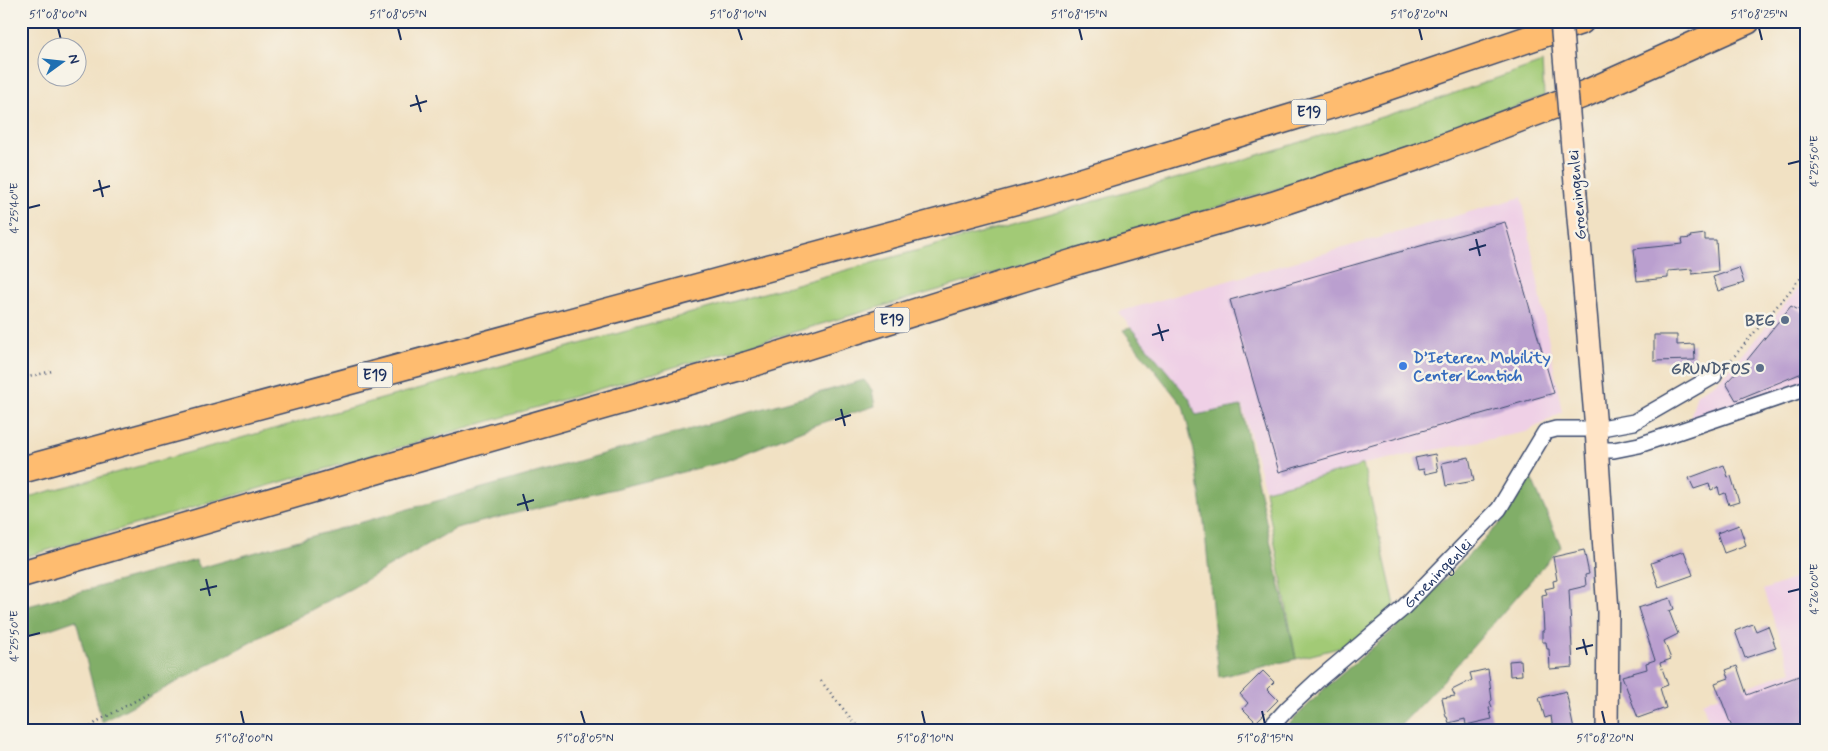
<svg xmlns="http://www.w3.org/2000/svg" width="1828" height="751" font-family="Mynerve,sans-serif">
  <rect width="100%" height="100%" fill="#f7f3e8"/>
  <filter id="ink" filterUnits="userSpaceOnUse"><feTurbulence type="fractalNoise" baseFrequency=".02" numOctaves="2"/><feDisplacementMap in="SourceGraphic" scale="10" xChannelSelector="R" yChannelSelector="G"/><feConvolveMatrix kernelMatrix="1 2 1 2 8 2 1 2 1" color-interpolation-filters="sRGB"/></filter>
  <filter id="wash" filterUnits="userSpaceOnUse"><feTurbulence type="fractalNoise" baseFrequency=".0096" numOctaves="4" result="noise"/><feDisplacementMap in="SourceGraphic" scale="20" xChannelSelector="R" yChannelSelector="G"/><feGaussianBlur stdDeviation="1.12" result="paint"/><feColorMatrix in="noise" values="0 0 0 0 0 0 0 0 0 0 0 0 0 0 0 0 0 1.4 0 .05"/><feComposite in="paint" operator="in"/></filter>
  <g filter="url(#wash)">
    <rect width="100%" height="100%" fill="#f1e1c3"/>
    <g fill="#efd0e6">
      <polygon points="1522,197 1562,412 1526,432 1363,464 1355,468 1265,490 1242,406 1196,415 1189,398 1118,312"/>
      <polygon points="1807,278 1807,382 1689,422 1697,393 1713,385 1733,366"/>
      <polygon points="1807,574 1807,730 1712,730 1702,702 1792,671 1763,590"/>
    </g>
    <g fill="#a2ca76" stroke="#5e7c6a">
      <polygon points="1542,62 1544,96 1410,146 1270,191 1133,233 21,558 21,499 1236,162 1430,102"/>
      <polygon points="1363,464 1395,605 1350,645 1296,659 1265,490 1355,468"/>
    </g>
    <g fill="#81ae67" stroke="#4e6e62">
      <polygon points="1131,328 1189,398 1196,415 1241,406 1296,659 1219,677 1204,522 1194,451 1183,406 1123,330"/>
      <polygon points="864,380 872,390 875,406 815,425 723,462 456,528 352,588 102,722 76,620 21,639 21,608 196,560 197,564 200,568"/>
      <polygon points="1531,478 1561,546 1441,683 1396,730 1283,730 1324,689 1404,621 1504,519"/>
    </g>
    <g id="blocks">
      <g fill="#ba9fcf">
        <polygon points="1505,222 1554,393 1279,472 1230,300"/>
        <polygon points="1705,234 1705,240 1716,240 1718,271 1692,274 1692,269 1668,271 1668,278 1637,281 1634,249 1683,244 1682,239 1691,238 1690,236"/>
        <polygon points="1739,268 1744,283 1718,291 1713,277"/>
        <polygon points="1791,306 1806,314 1807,371 1736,400 1726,383 1743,365"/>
        <polygon points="1654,335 1677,335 1677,345 1694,344 1695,360 1654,361"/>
        <polygon points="1435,454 1438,471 1425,474 1424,469 1418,470 1415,458"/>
        <polygon points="1469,457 1474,481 1446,486 1442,463"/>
        <polygon points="1724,465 1728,477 1731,476 1739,502 1729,505 1725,493 1720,495 1718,487 1711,490 1709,484 1694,489 1689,478"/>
        <polygon points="1739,525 1746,545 1724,553 1717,533"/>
        <polygon points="1584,550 1589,574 1585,575 1586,586 1569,590 1573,667 1550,669 1549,649 1547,649 1546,642 1542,642 1542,631 1544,631 1542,595 1547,594 1545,589 1554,587 1553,581 1557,580 1553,557"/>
        <polygon points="1684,551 1693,575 1659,587 1651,563"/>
        <polygon points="1670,598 1674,609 1669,611 1678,634 1664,641 1671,659 1660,663 1668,685 1660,688 1666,708 1638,718 1622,676 1647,669 1646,663 1655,660 1638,608"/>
        <polygon points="1753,624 1756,631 1768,626 1776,648 1745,658 1735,631"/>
        <polygon points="1521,660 1522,675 1510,676 1509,661"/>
        <polygon points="1737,666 1747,695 1807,673 1807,730 1733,730 1715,683 1729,678 1726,670"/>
        <polygon points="1488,669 1492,700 1490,702 1492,707 1489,708 1492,719 1466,725 1465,719 1449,723 1447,717 1446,717 1442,698 1455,696 1452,690 1472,680 1470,673"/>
        <polygon points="1263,671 1274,682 1267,689 1278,700 1256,722 1243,709 1248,703 1240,694"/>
        <polygon points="1566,691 1574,730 1553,730 1551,716 1545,718 1539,698"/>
      </g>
    </g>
  </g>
  <g filter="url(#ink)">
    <use href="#blocks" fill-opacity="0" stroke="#3b4a6d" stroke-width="1"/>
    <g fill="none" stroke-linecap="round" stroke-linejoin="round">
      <defs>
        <g id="street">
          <polyline points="1598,450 1614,450 1639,445 1807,388"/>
          <path id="s1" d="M1268 730 1288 708 1317 681 1401 610 1499 509 1545 432 1556 429H1596L1634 422 1714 376"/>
        </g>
        <polyline id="secondary" points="1576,195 1596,429 1608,612 1607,730"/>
        <g id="highway">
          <polyline points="21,470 1034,196 1355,98 1581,21"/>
          <polyline points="21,574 406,462 747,365 1078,261 1273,205 1423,155 1587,93 1747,21"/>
        </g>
      </defs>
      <use href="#street" stroke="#3b4a6d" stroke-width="18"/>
      <use href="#secondary" stroke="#3b4a6d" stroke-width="24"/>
      <use href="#highway" stroke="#3b4a6d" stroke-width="29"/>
      <g stroke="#3b4a6d" stroke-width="2.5" stroke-dasharray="1 4" stroke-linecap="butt">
        <polyline points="1725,367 1807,271"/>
        <polyline points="21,379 52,371"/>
        <polyline points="821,681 860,730"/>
        <polyline points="87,730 98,721 148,694"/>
      </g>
      <use href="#street" stroke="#fff" stroke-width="15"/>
      <use href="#secondary" stroke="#ffe4c6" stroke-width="21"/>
      <use href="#highway" stroke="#febc70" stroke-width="26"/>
      <defs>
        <polyline id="secondary-bridge" points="1561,21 1576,195"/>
      </defs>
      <use href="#secondary-bridge" stroke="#3b4a6d" stroke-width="24" stroke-linecap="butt"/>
      <use href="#secondary-bridge" stroke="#ffe4c6" stroke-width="21"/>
    </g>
  </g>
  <path fill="none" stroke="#1b2f5e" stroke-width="2" d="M58 28 61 40M398 28 401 40M738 28 742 40M1079 28 1082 40M1419 28 1422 40M1759 28 1762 40M416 95 421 112M410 106 427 101M1788 164 1800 161M99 180 103 197M93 191 110 186M28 208 40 205M1476 239 1480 256M1469 250 1486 245M1158 324 1163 341M1152 335 1169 330M841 409 845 426M835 420 851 415M523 494 528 511M517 505 534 500M206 579 210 596M200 590 217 586M1788 592 1800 589M28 636 40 633M1583 639 1587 655M1576 649 1593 645M241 711 244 724M581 711 585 724M922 711 925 724M1262 711 1265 724M1602 711 1605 724"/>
  <g fill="#5c6f8a" stroke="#f7f3e8" stroke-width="2">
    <circle cx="1785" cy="320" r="5"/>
    <circle cx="1760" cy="368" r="5"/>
  </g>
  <circle fill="#3f7fe0" stroke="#f7f3e8" stroke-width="2" cx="1403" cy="366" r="5"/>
  <g text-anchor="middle" stroke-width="5" stroke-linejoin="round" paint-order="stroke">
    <g fill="#f7f3e8" stroke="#5d6a87" stroke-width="1">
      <rect x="1291.5" y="99.5" width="35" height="25" rx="4"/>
      <rect x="874.5" y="307.5" width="35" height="25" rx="4"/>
      <rect x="357.5" y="362.5" width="35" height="25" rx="4"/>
    </g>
    <g font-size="15" font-weight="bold" fill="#1b2f5e">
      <text x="1309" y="117">E19</text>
      <text x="892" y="325">E19</text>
      <text x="375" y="380">E19</text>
    </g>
    <g font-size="16" fill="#1b2f5e" stroke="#f7f3e8">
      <text transform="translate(1576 195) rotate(-95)" y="6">Groeningenlei</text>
      <text dy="6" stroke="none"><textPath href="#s1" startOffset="231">Groeningenlei</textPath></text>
    </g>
    <g font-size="16" font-weight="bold" fill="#4e5e75" stroke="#f7f3e8" text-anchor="end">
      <text x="1775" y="326">BEG</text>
      <text x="1750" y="374">GRUNDFOS</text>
    </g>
    <g font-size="16" font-weight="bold" fill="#366cbe" stroke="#f7f3e8" text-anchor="start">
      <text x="1413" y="363">D’Ieteren Mobility<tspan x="1413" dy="18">Center Kontich</tspan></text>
    </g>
  </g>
  <rect width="1828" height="751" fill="none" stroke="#f7f3e8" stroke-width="55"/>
  <g transform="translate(62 62) rotate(75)"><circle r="24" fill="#f7f3e8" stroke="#9fa5b1"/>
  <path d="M0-4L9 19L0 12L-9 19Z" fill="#1f6fb2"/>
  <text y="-8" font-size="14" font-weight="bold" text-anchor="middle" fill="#1b2f5e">N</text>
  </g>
  <rect x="28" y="28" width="1772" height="696" fill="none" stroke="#1b2f5e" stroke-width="2"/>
  <g font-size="12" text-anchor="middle" fill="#1b2f5e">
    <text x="58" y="18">51°08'00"N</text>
    <text x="398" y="18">51°08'05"N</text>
    <text x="738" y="18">51°08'10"N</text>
    <text x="1079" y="18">51°08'15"N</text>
    <text x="1419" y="18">51°08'20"N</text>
    <text x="1759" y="18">51°08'25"N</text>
    <text transform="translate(1814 161) rotate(-90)" y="4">4°25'50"E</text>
    <text transform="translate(14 208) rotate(-90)" y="4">4°25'40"E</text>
    <text transform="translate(1814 589) rotate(-90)" y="4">4°26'00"E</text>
    <text transform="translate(14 636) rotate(-90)" y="4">4°25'50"E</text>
    <text x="244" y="742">51°08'00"N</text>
    <text x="585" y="742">51°08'05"N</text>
    <text x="925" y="742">51°08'10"N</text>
    <text x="1265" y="742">51°08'15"N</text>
    <text x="1605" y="742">51°08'20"N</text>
  </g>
</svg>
